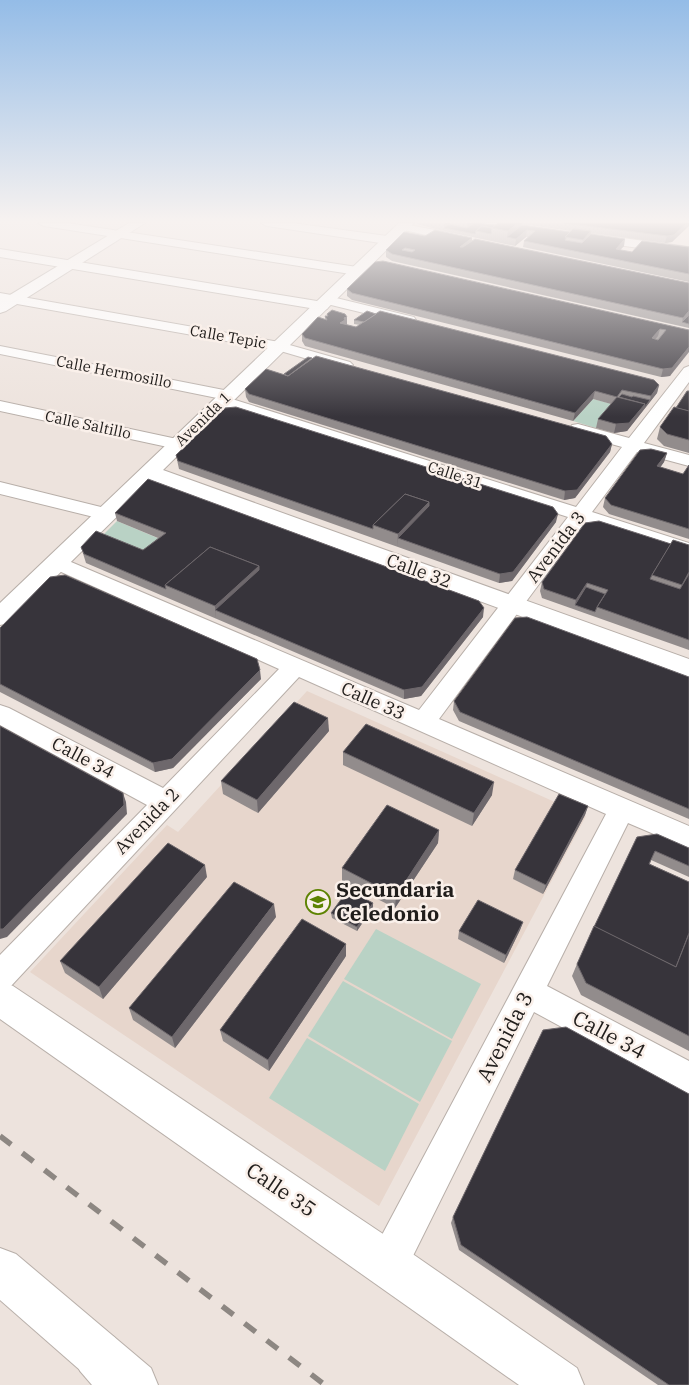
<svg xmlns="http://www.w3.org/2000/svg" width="689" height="1385" font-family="'IBM Plex Serif',serif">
  <rect width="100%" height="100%" fill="#ede3dd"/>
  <polygon fill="#e7d6cc" points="307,691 586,816 379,1206 30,972 167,825 178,832"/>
  <g fill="#b9d2c5">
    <polygon points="593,399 616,405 596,428 573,421"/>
    <polygon points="117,521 167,542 145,559 98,540"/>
    <polygon points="376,929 481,984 452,1039 344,979"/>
    <polygon points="343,981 452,1041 420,1102 308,1036"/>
    <polygon points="307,1038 419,1104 385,1171 269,1098"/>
  </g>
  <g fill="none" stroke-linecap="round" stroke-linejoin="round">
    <defs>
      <g id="street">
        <polygon points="38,223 67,223 357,267 363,271 357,275 44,226"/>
        <polygon points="261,223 292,223 387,236 393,240 387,244 267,226"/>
        <path d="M476 223C490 223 524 220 533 229L527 233 482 226Z"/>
        <polygon points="403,224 463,235 469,239 463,243 399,229 397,227"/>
        <polygon points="593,234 689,247 689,255 589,241 587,238 589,235"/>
        <polygon points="0,249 323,302 321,300 323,297 328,296 414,317 416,320 409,324 327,304 329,306 327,309 322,310 0,257"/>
        <polygon points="0,293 279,342 350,362 353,365 350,368 345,370 277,350 0,301"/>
        <polygon points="0,346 234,392 236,395 232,399 576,507 622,447 572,433 570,429 572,425 578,424 629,438 684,368 689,366 689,382 644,443 689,455 689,466 637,452 592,512 689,543 689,555 585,522 439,719 689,826 689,849 628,823 547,986 689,1061 689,1096 534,1012 402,1278 388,1283 374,1278 369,1264 374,1250 606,814 299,677 11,986 0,990 0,955 147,805 0,725 0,705 9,708 163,788 279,669 50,567 47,563 50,559 57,557 64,559 419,710 568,517 216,404 214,401 217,398 0,354"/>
        <polygon points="0,401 177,439 183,440 186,444 183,448 177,449 0,411"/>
        <polygon points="0,482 113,510 116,514 113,518 106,520 0,494"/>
      </g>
      <g id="secondary">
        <polygon points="129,223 145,223 6,311 0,313 0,301"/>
        <polygon points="399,223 414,223 163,470 689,659 689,678 153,481 9,623 0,625 0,603"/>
        <polygon points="0,981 13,986 404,1248 577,1368 584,1385 519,1385 0,1019"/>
        <polygon points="0,1248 16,1254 151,1368 158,1385 97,1385 0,1300"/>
      </g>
      <polygon id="highway" points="97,1330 114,1337 140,1368 147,1385 92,1385 80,1371 73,1354 80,1337"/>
    </defs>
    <use href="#street" stroke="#b8afa9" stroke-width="2"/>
    <use href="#secondary" stroke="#b8afa9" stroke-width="2"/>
    <use href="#highway" stroke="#b8afa9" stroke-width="2"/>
    <use href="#street" fill="#fff" fill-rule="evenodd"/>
    <use href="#secondary" fill="#fff" fill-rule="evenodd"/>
    <use href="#highway" fill="#fff" fill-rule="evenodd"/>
    <polyline stroke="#8d8782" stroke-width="5.5" stroke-dasharray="14 14" stroke-linecap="butt" points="0,1136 325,1385"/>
  </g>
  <g fill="#928c8c" fill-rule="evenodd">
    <path d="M417 223H479L496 225 498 223H689L672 242 665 243 591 233V234L624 246 620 250 632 252 689 247V282L523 247 524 241 528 237H526L515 246 444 231 417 224ZM522 224 571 231 570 232 522 225Z"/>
    <polygon points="425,236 472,241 689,283 689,328 392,261 386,257 386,250"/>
    <polygon points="347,289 689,330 670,376 661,377 352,300 347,296"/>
    <polygon points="327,314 347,325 356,327 360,325 354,324 354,320 659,385 657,393 627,431 614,433 596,428 598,419 611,404 593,399 573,421 305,346 302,341 302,334 325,319 325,316 327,316"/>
    <polygon points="245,389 612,444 610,452 575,498 564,500 249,402 246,397"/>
    <polygon points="689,391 689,453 664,446 657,439 660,427"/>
    <polygon points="667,453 664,462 660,467 683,474 689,465 689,539 609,514 603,507 605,498"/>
    <polygon points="176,455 556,522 512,581 499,583 179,469"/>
    <polygon points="115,513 483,617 421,696 404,699 86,563 81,547 143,550 158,538 117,521"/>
    <polygon points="671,544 689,545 689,650 542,598 540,591 542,582"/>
    <polygon points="0,628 261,679 173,768 155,772 0,692"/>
    <polygon points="689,677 689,819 459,721 453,710 454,701"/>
    <polygon points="329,731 258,813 223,794 221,781"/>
    <polygon points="343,752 492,795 472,826 343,765"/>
    <polygon points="588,806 585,815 543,894 513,879 515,870"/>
    <polygon points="439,830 438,843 395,908 342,881 342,868"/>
    <polygon points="637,837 689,848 689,877 651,860 650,864 689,882 689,1051 581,995 572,976 577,964"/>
    <polygon points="207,877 103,999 65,973 60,961"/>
    <polygon points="373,907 357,931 332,918 331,913"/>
    <polygon points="276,917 175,1048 133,1020 129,1008"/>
    <polygon points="523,922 520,930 504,963 458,939 459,931"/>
    <polygon points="346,956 269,1071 223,1041 220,1030"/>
    <polygon points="453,1217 689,1385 658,1385 459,1250 451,1223"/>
  </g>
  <g fill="#6e686c">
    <polygon points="446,223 449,223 449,228 444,228 444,231 444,224"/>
    <polygon points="469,223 474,223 467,231 467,224"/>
    <polygon points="518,223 522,223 521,232 507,237 508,231"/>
    <polygon points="687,223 689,223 689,226 672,242 665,243 667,236"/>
    <polygon points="527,230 526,237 515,246 516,239"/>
    <polygon points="591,231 590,241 581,250 583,240"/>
    <polygon points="472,238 472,245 459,254 460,247"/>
    <polygon points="625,239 624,246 614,256 616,249"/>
    <polygon points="689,311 689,317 682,322 683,318"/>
    <polygon points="347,317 347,325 340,323 344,318"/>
    <polygon points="660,329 658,336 650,346 652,338"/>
    <polygon points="689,347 689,352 670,376 661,377 663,369"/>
    <polygon points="659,385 657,393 627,431 614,433 616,424 650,400 651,396"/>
    <polygon points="595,391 593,399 573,421 575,413"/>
    <polygon points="612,444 610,452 575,498 564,500 565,491"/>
    <polygon points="667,453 664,462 655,475 657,466"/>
    <polygon points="429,502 428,515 398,538 397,547 398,534"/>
    <polygon points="558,514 556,522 512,581 499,583 500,574"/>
    <polygon points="259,566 260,579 215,610 216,619 215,606"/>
    <polygon points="587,583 585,592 575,605 576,600"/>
    <polygon points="484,608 483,617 421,696 404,699 404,690"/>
    <polygon points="260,670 261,679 173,768 155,772 153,763"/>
    <polygon points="328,718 329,731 258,813 257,800"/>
    <polygon points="494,782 492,795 472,826 474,813"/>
    <polygon points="123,793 126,802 127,814 7,937 0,939 0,929"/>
    <polygon points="588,806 585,815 543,894 546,885"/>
    <polygon points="439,830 438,843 395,908 396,896"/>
    <polygon points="205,865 207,877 103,999 99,987"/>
    <polygon points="373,903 373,907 357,931 357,927"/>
    <polygon points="274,904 276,917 175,1048 172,1037"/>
    <polygon points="523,922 520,930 504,963 506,955"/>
    <polygon points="346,944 346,956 269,1071 268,1060"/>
  </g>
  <g fill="#37343b" stroke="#6e686c" fill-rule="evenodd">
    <polygon points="474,223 496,225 492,228 482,226 476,231 475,234 444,228 449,224 467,228"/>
    <polygon points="498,223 518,223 508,231 492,228"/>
    <polygon points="564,223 687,223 674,235 667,236"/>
    <polygon points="522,225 570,232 565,237 567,237 565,240 582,243 591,234 625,239 616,249 632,252 642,241 689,247 689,274 524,241 535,231 527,230 516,239 507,237"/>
    <polygon points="482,226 492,228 491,234 476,231"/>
    <polygon points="573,229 591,231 583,240 565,237"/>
    <path d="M435 230 472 238 460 247H463L475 239 689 283V311L683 318 392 254 386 250 404 232 425 236ZM405 248 415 250 412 252 402 250Z"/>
    <path d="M383 261 689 330V347L672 368 663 369 352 293 347 289 375 262ZM660 329 666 330 658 340 652 338Z"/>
    <polygon points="332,310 345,314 347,317 344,318 345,320 340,323 356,327 380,311 654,380 659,385 651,396 622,390 617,397 595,391 575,413 305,338 302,334 318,317 327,320 325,316 328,316 327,314"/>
    <polygon points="367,311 376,314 364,322 354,320"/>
    <polygon points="689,315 689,324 682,322"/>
    <polygon points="316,356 606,436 612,444 577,490 565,491 249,394 245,389 266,369 288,376"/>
    <polygon points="308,357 312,358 288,376 284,374"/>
    <polygon points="687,391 689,391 689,411 676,408"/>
    <polygon points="622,394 632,397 633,396 650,400 644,408 645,404 619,397"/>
    <polygon points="617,397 645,404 629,423 616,424 598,419"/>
    <polygon points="236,407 553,507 558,514 513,572 500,574 398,538 429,506 429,502 405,494 373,525 373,529 178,461 176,455 225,408"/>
    <polygon points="674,407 689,411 689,440 667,434 660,427"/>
    <polygon points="651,449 667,453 657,466 683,474 689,465 689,529 611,505 605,498 640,450"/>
    <polygon points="148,479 479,601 484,608 422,687 404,690 215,610 259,570 259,566 210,547 165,585 166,589 84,554 81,547 96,531 143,550 166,533 115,513"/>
    <polygon points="405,494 429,502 398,534 373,525"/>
    <polygon points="599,521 671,544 652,575 650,579 680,589 689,574 689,640 597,607 608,590 587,583 576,600 544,589 542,582 585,523"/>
    <polygon points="673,540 689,545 689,572 682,585 652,575"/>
    <polygon points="210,547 259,566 215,606 165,585"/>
    <polygon points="65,575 257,659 260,670 172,759 153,763 0,684 0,628 50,577"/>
    <polygon points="586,587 605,594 597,607 595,612 575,605"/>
    <polygon points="527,617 689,677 689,809 460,712 454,701 515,618"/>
    <polygon points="294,702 328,718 257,800 221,781"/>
    <polygon points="366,724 494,782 474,813 343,752"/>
    <polygon points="0,726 123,793 124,805 3,929 0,929"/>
    <polygon points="559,794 588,806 546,885 515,870"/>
    <polygon points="387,805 439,830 396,896 342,868"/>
    <polygon points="657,834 689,848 689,866 655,851 649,864 689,882 689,933 676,967 594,927 637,837"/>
    <polygon points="168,843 205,865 99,987 60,961"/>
    <polygon points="234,882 274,904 172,1037 129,1008"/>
    <polygon points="348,890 373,903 357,927 331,913"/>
    <polygon points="478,900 523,922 506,955 459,931"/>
    <polygon points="302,919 346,944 268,1060 220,1030"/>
    <polygon points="594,926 676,967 689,934 689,1036 586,983 577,964"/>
    <polygon points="566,1027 689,1094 689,1385 669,1385 461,1245 453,1217 543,1030"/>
  </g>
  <linearGradient id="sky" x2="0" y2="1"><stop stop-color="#94bce7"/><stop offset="0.53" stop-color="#f7f2f0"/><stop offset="1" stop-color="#f7f2f0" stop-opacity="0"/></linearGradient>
  <rect width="689" height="417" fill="url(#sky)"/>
  <defs>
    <symbol id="school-ring" viewBox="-11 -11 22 22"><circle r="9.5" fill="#faf0ea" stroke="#5d8302" stroke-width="1.5"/><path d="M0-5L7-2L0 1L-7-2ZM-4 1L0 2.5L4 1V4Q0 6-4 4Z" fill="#5d8302"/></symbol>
  </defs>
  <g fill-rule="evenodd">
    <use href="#school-ring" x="304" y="888" width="28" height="28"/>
  </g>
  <g text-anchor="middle" stroke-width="5" stroke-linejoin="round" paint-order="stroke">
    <g font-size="15" fill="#201d1b" stroke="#faf0ea">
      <text transform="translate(228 337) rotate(10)" y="5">Calle Tepic</text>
      <text transform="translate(114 372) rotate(11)" y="5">Calle Hermosillo</text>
      <text transform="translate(203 419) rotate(-44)" y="5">Avenida 1</text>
      <text transform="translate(88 425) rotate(12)" y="5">Calle Saltillo</text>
      <text transform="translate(455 475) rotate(18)" y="5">Calle 31</text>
    </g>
    <g font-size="18" fill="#201d1b" stroke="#faf0ea">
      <text transform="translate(556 547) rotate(-53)" y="6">Avenida 3</text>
      <text transform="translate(419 571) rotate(20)" y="6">Calle 32</text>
      <text transform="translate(373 701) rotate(24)" y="6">Calle 33</text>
      <text transform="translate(83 758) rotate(28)" y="6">Calle 34</text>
      <text transform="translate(147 821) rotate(-46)" y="6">Avenida 2</text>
    </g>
    <g font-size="21" font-weight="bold" fill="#201d1b" stroke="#faf0ea" text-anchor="start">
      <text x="336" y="897">Secundaria<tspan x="336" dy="24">Celedonio</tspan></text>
    </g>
    <g font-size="21" fill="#201d1b" stroke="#faf0ea">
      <text transform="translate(609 1035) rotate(28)" y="7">Calle 34</text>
      <text transform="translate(505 1037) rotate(-63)" y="7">Avenida 3</text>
      <text transform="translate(281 1190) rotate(34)" y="7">Calle 35</text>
    </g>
  </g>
</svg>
